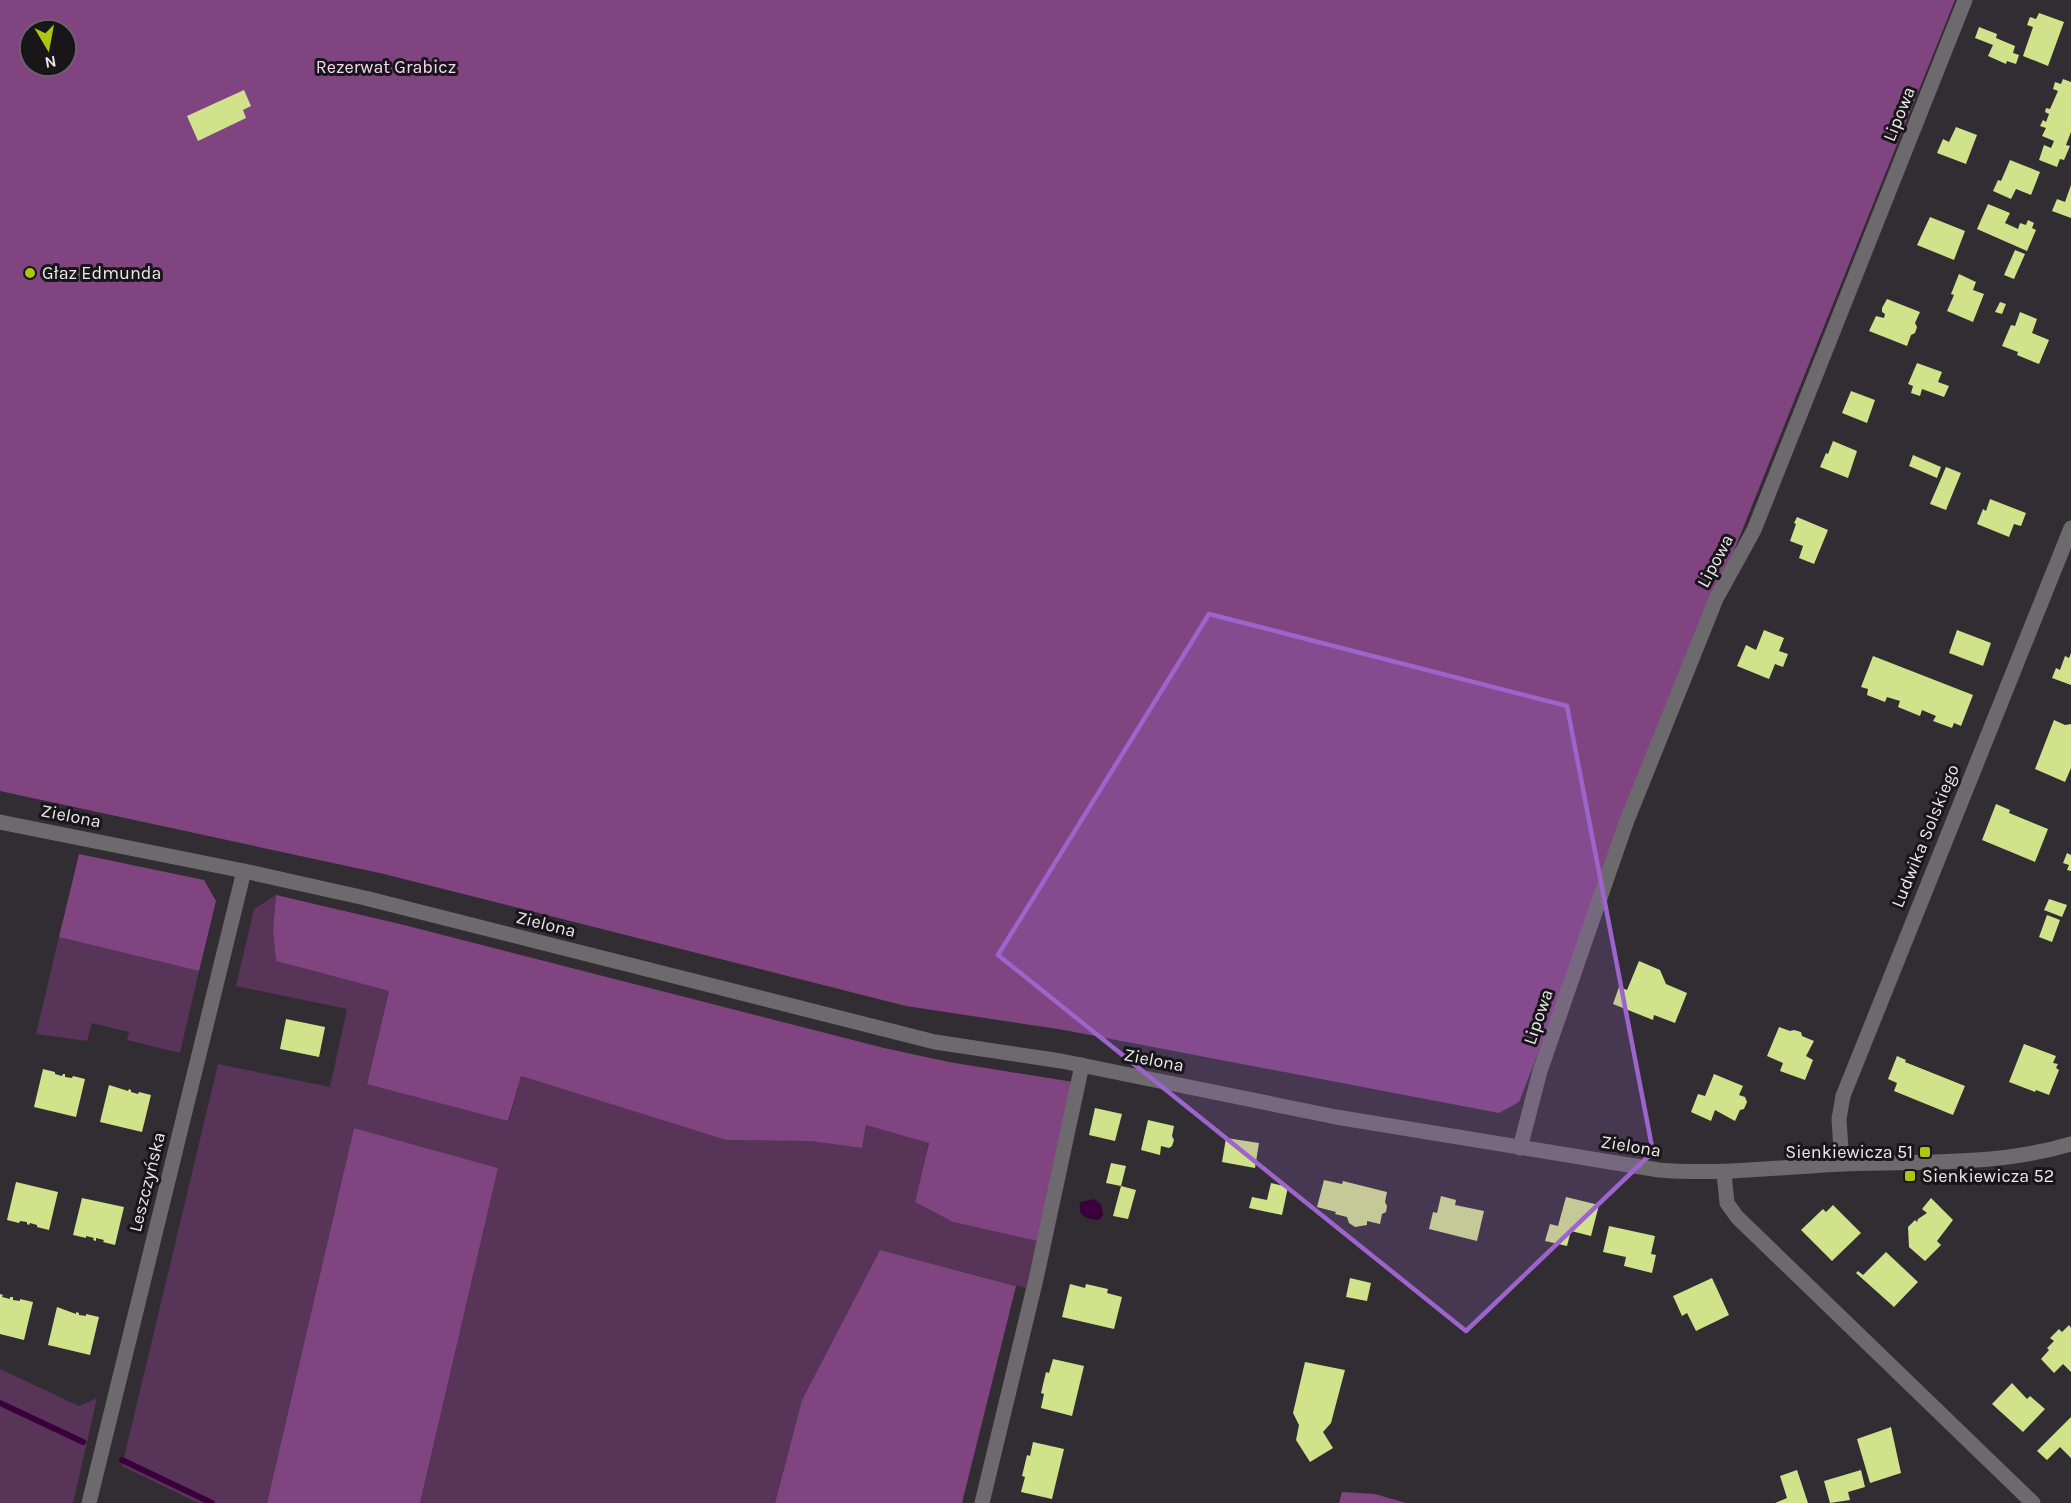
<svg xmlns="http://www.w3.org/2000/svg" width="2071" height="1503" font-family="Karla,sans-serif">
  <rect width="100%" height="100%" fill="#322d32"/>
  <g fill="#583458">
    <polygon points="276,895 273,931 276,961 389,991 367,1083 509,1121 521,1076 726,1140 810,1141 862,1148 866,1125 929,1142 915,1202 953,1222 1037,1241 1026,1288 880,1250 802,1400 775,1503 420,1503 498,1168 354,1128 267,1503 198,1503 122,1466 218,1064 330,1087 347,1009 236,986 254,909"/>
    <polygon points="59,937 199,971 180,1053 127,1040 129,1032 92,1023 87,1041 36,1034"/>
    <polygon points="0,1369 79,1406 97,1398 73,1503 0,1503"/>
  </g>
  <g fill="#804580" fill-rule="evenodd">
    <path d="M0 0H1955L1733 553 1519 1102 1499 1113 1064 1030 906 1006 384 874 0 791ZM30 30H66V66H30Z"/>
    <polygon points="79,854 204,880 216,901 199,971 59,937"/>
    <polygon points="276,895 404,925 884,1048 949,1062 1073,1082 1037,1241 953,1222 915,1202 929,1143 866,1125 862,1148 810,1141 726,1140 521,1076 508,1121 367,1084 389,991 276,961 273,931"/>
    <polygon points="354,1128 498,1168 420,1503 267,1503"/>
    <polygon points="880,1250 1016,1286 962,1503 775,1503 802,1400"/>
    <polygon points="1342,1492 1375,1494 1406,1503 1339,1503"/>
  </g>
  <path fill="#39003b" d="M1094 1199 1101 1204 1103 1215 1099 1220C1088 1220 1075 1215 1081 1202Z"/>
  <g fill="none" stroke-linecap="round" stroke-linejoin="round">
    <g stroke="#39003b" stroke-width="6">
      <polyline points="0,1403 83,1442"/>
      <polyline points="122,1460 212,1503"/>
    </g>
  </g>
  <g fill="#d0e38b">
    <polygon points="2039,13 2064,22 2048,66 2023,56 2033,27 2027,25 2030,17 2036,19"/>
    <polygon points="1979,27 1997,34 1996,38 2015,46 2013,53 2019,55 2016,64 2007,61 2006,64 1988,56 1993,45 1975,38"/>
    <polygon points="2063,79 2071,82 2071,132 2066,145 2070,146 2064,160 2060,159 2057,167 2039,160 2044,145 2051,148 2054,141 2042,136 2046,128 2040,126 2043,120 2046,122 2049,114 2045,112 2046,108 2050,109 2058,91 2053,89 2055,82 2061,84"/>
    <polygon points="244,90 251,106 243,110 246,118 198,141 187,116"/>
    <polygon points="1956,127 1977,135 1966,164 1937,153 1943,139 1949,142"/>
    <polygon points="2010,160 2040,172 2031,195 2016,189 2011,199 1993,191 1998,180 2001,181"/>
    <polygon points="2071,185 2071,218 2052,211 2057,199 2065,202"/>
    <polygon points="1988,204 2010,213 2005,223 2018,229 2020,223 2026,225 2028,220 2034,223 2032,228 2036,230 2027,251 1977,229"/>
    <polygon points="1930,217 1965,231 1954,260 1917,245"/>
    <polygon points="2015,250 2025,254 2014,279 2004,275"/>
    <polygon points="1959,274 1976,282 1973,290 1984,294 1973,322 1947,311 1954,295 1951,294"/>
    <polygon points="1887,299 1920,312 1915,323 1917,327 1915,333 1911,335 1907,346 1869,331 1876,316 1884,318 1885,314 1882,312 1882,308"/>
    <polygon points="2000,302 2006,304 2002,314 1995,312"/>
    <polygon points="2020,312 2037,319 2032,333 2049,340 2039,364 2017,355 2018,352 2002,346 2011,325 2015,326"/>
    <polygon points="1917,363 1942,372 1938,382 1949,386 1944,397 1922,389 1920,396 1911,393 1913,386 1908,384"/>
    <polygon points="1851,391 1875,400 1867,423 1842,413"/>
    <polygon points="1833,441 1857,451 1848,478 1820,467 1826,453 1828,454"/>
    <polygon points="1913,455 1941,467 1937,478 1909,466"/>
    <polygon points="1946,467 1961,473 1946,510 1930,504"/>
    <polygon points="1990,499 2026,513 2021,526 2014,524 2009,537 1977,524 1983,509 1986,511"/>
    <polygon points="1797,517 1828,530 1814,564 1799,558 1803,546 1790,541 1796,524 1794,523"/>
    <polygon points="1764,630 1784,638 1779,651 1788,654 1783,667 1775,664 1769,679 1737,666 1746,645 1756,650"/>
    <polygon points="1957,630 1991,643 1983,666 1949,653"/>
    <polygon points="2071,653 2071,685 2052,678 2056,668 2060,670 2065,656 2069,658"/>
    <polygon points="1873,656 1973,695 1961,726 1954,723 1952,728 1933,721 1936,716 1922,710 1920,716 1898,707 1900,701 1887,697 1885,702 1867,695 1868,689 1861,687"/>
    <polygon points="2054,720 2065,725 2071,724 2071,768 2065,782 2035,769"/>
    <polygon points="1996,804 2010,810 2009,813 2048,829 2035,862 1982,840"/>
    <polygon points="2067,853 2071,855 2071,871 2067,870 2069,865 2063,863"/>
    <polygon points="2049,899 2067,905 2062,917 2044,910"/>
    <polygon points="2047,915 2060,920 2052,942 2039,937"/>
    <polygon points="1639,961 1660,970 1666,984 1687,993 1675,1023 1654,1015 1653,1020 1613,1004 1619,987 1627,990"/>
    <polygon points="286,1019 325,1027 319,1057 280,1049"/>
    <polygon points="1779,1027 1790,1031 1794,1030 1801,1032 1802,1036 1814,1041 1806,1056 1813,1060 1805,1080 1780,1071 1783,1063 1767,1056"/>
    <polygon points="2024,1044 2056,1056 2053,1063 2058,1064 2056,1068 2059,1070 2049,1095 2036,1090 2035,1092 2009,1082"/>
    <polygon points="1897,1056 1906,1060 1905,1062 1965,1086 1953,1115 1894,1091 1897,1083 1888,1079"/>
    <polygon points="43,1069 55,1072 55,1074 62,1076 63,1074 65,1074 65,1077 72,1078 73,1076 85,1079 76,1117 34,1107"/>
    <polygon points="1714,1074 1743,1086 1739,1095 1745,1097 1747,1102 1744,1109 1740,1110 1735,1121 1715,1110 1711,1121 1691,1112 1698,1094 1705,1096"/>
    <polygon points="109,1085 128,1091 129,1089 131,1090 131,1092 138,1094 139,1092 151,1095 142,1132 100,1122"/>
    <polygon points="1095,1108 1122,1114 1115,1141 1089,1135"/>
    <polygon points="1148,1120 1174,1126 1172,1136 1174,1140 1172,1146 1169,1148 1161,1146 1160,1155 1141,1150"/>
    <polygon points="1226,1138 1259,1143 1255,1168 1222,1162"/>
    <polygon points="1111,1163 1126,1166 1121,1186 1106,1183"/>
    <polygon points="1324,1180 1342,1184 1343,1181 1387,1192 1385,1202 1387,1206 1386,1212 1382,1214 1380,1224 1367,1221 1367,1225 1355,1227 1349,1223 1347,1217 1335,1214 1336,1212 1317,1207"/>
    <polygon points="16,1182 58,1192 49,1230 37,1227 37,1225 30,1223 29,1225 27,1224 27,1222 20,1221 19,1223 7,1220"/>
    <polygon points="1271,1183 1288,1187 1282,1215 1249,1208 1252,1197 1267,1200"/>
    <polygon points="1121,1186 1136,1190 1128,1219 1113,1216"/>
    <polygon points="1441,1196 1456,1200 1455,1205 1484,1211 1477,1241 1429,1229 1433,1212 1437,1213"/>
    <polygon points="1566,1197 1599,1205 1591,1236 1571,1231 1567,1246 1545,1241 1550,1224 1558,1226"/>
    <polygon points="82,1198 124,1207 115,1245 103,1242 104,1240 96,1238 96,1241 93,1240 94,1238 86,1236 86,1238 73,1235"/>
    <polygon points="1931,1198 1953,1220 1937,1241 1941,1245 1925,1261 1909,1247 1908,1227 1915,1220 1917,1222 1918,1219 1927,1213 1922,1209"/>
    <polygon points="1833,1205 1861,1233 1832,1261 1801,1230 1823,1209 1826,1212"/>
    <polygon points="1609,1226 1655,1236 1651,1254 1656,1255 1652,1273 1624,1266 1626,1257 1603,1252"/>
    <polygon points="1886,1252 1918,1282 1894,1307 1856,1273 1858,1271 1863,1275"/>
    <polygon points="1350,1278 1371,1283 1367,1301 1346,1297"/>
    <polygon points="1712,1278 1729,1315 1696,1331 1687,1313 1682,1316 1673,1296"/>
    <polygon points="1070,1284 1085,1288 1086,1284 1108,1289 1107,1293 1122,1297 1114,1329 1062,1317"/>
    <polygon points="0,1294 3,1295 2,1297 10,1299 10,1297 13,1297 13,1300 20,1301 20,1299 33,1302 24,1340 0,1334"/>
    <polygon points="57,1307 76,1314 76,1312 79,1313 79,1315 86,1316 86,1314 99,1317 90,1355 48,1345"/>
    <polygon points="2069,1325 2071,1328 2071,1372 2063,1364 2054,1373 2041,1359 2049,1350 2047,1348 2054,1341 2050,1338 2059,1329 2062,1332"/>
    <polygon points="1053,1359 1084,1366 1072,1416 1041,1408 1044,1394 1041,1393 1046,1372 1049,1373"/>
    <polygon points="1305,1362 1345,1370 1331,1423 1323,1432 1333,1448 1310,1462 1296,1440 1299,1425 1293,1413"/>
    <polygon points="2012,1383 2027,1399 2030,1396 2045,1409 2023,1432 1992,1404"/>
    <polygon points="2071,1417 2071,1458 2060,1447 2047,1460 2037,1451"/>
    <polygon points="1891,1427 1901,1473 1870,1483 1857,1439"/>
    <polygon points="1033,1442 1064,1449 1052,1499 1021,1492 1025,1477 1022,1476 1027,1455 1030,1456"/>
    <polygon points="1797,1470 1808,1503 1775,1503 1787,1498 1780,1476"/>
    <polygon points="1861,1470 1865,1487 1848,1492 1850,1500 1830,1503 1824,1481"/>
  </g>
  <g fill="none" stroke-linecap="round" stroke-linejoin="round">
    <g stroke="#6c6a6c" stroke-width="15">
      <path d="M0 822 244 871 365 898 935 1042 1061 1061 1336 1117 1659 1170C1721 1175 1781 1167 1843 1164 1918 1161 1998 1166 2071 1144"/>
      <polyline points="1520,1148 1540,1071 1626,823 1716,599 1754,530 1965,0"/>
      <polyline points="1842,1164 1839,1119 1843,1096 2071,528"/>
      <polyline points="1724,1173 1727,1203 1737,1217 2033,1503"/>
      <polyline points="89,1503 244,871"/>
      <polyline points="982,1503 1036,1279 1082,1065"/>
    </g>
  </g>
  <path fill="#9d64cc" fill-opacity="0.2" stroke="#9d64cc" stroke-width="4.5" stroke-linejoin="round" d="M1209 614 1567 706 1653 1152 1466 1331 998 955Z"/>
  <g fill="#adc610" stroke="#181618" stroke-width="2">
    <circle cx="30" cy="273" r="6"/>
    <rect x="1919" y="1146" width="12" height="12" rx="3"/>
    <rect x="1904" y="1170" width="12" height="12" rx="3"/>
  </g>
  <g text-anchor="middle" stroke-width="6" stroke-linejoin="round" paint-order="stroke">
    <g font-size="18" fill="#f9d6f7" stroke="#181618">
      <text x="386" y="73">Rezerwat Grabicz</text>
    </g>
    <g font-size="18" fill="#ebe7eb" stroke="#181618">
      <text transform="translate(1899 114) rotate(-68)" y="6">Lipowa</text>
      <text transform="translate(1715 561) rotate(-62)" y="6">Lipowa</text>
      <text transform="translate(71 816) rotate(11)" y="6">Zielona</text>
      <text transform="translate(1925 836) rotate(-68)" y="6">Ludwika Solskiego</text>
      <text transform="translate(546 924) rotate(14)" y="6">Zielona</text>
      <text transform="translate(1538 1017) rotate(-71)" y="6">Lipowa</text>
      <text transform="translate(1154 1060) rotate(11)" y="6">Zielona</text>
      <text transform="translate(1631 1146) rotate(9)" y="6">Zielona</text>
      <text transform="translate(147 1182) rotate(-76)" y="6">Leszczyńska</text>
    </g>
    <g font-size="18" fill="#ebe7eb" stroke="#181618" text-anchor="start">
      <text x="42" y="279">Głaz Edmunda</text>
      <text x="1913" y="1158" text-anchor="end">Sienkiewicza 51</text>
      <text x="1922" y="1182">Sienkiewicza 52</text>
    </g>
  </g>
  <g transform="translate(48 48) rotate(170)"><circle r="28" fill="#181618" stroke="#6c6a6c" stroke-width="1.5"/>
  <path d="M0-4.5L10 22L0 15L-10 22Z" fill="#adc610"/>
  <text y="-9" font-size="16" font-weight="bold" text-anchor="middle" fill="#ebe7eb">N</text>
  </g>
</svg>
